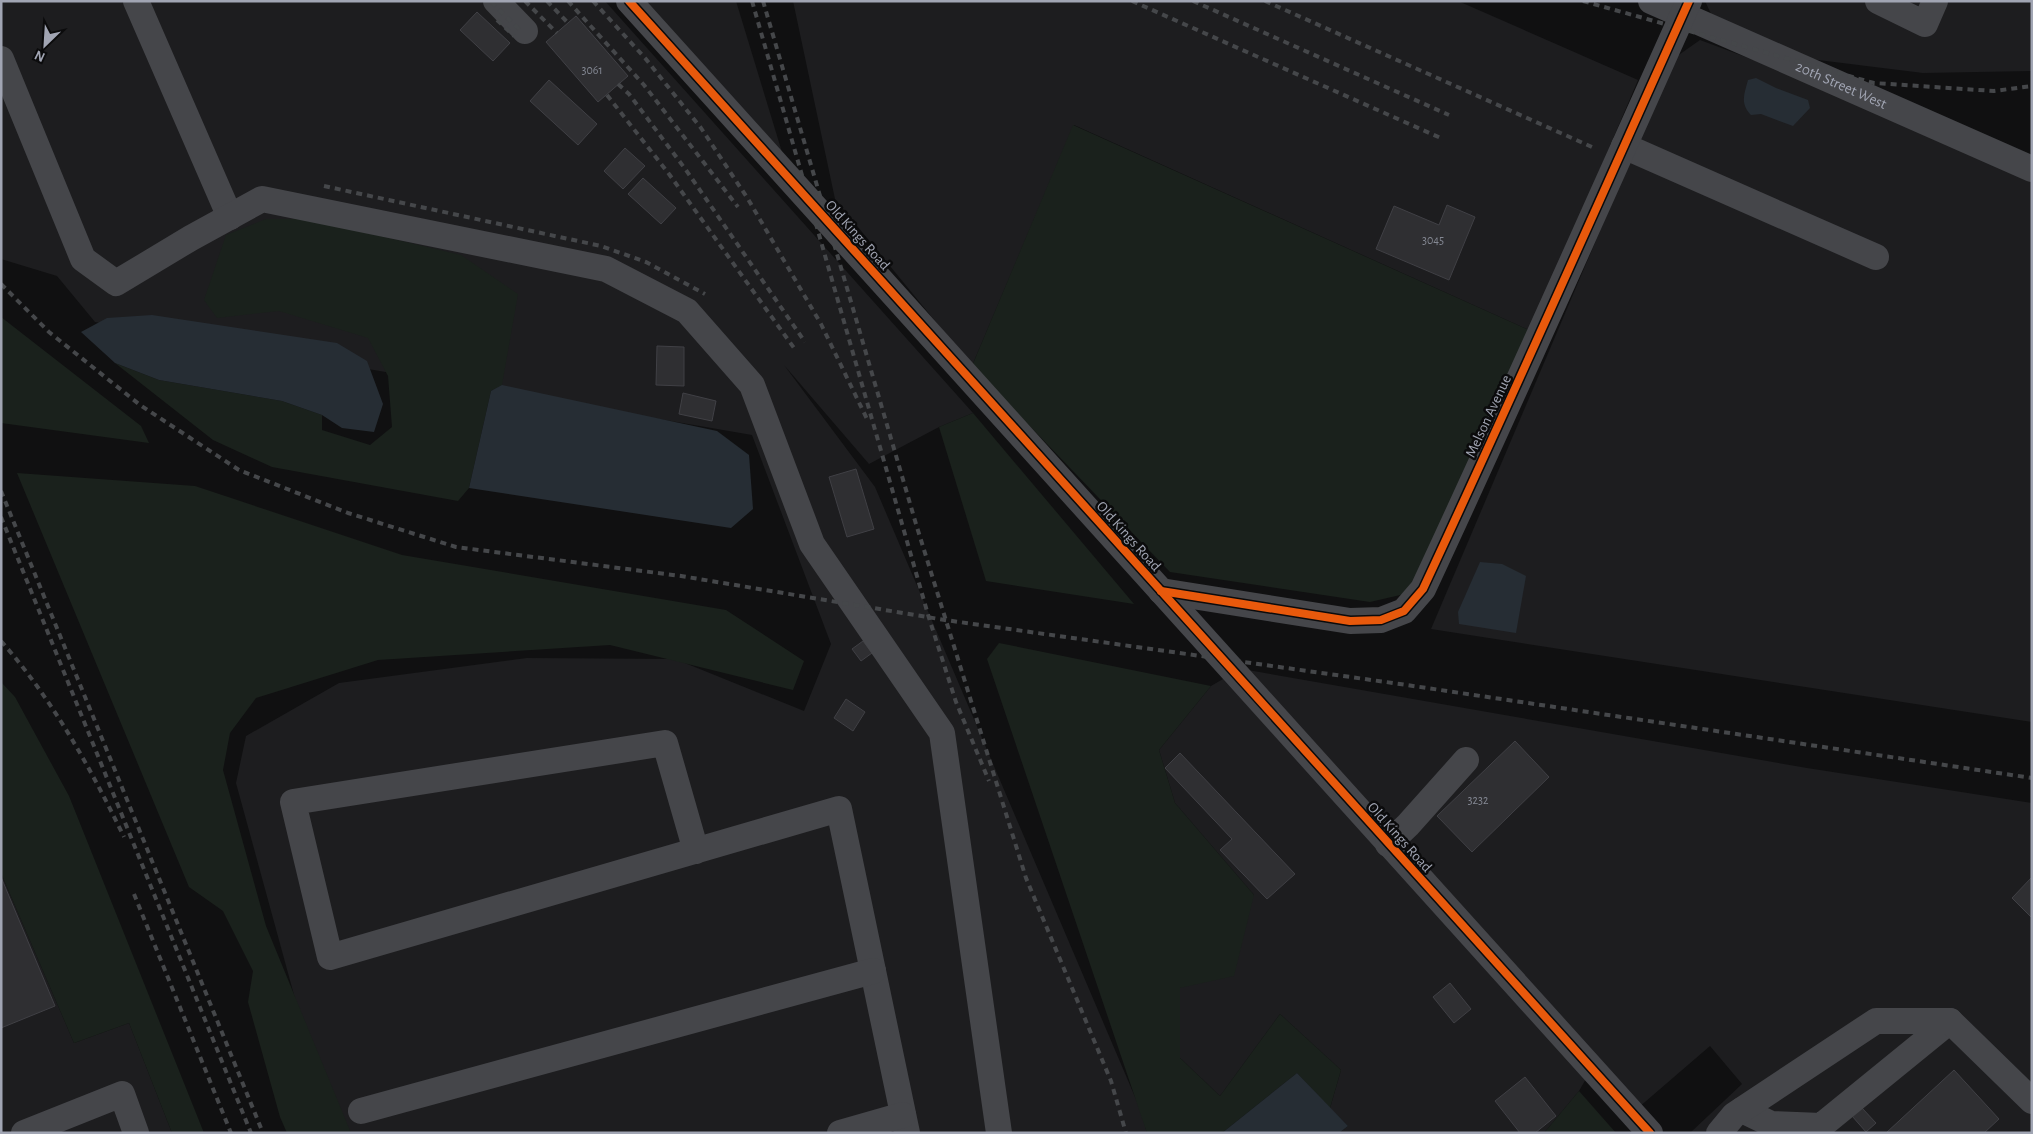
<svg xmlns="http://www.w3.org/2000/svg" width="2033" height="1134" font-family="'Alegreya Sans',sans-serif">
  <rect width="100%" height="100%" fill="#101011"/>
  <g fill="#1d1d1f">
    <polygon points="1,1 605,1 973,413 939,427 869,464 784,365 875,487 1141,1111 1147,1133 345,1133 308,1046 236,783 246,736 339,683 527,658 675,659 804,711 831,644 752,435 95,322 57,276 1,259"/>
    <polygon points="640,1 736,1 785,162"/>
    <polygon points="793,1 1458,1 1638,80 1531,331 1074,125 972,366 835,199"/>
    <polygon points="1705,1 2032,1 2032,71 1923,73 1802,58 1712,16"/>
    <polygon points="1700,40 1829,88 2032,179 2032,722 1431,629 1673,59"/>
    <polygon points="1242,669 1807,768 2032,803 2032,1133 1690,1133 1742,1084 1710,1046 1638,1108"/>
    <polygon points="1223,679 1587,1077 1579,1091 1544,1133 1339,1133 1348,1126 1330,1108 1341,1070 1280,1014 1220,1096 1180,1058 1180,988 1254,895 1175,803 1159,750 1211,686"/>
    <polygon points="1,873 74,1043 129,1023 172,1133 1,1133"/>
  </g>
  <g fill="#1a211c">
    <polygon points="1073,125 1531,331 1409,593 1370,602 1170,572 972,366"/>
    <polygon points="266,219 308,219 461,255 518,294 502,385 491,391 469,488 458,501 272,467 213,440 115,363 159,380 282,401 322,415 322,430 370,445 392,427 388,376 368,338 279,311 217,318 204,300 226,235"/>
    <polygon points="1,317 141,426 149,443 1,423"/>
    <polygon points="973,413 1134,604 986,581 939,427"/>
    <polygon points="17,473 195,486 402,555 726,610 804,661 793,690 610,645 378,660 256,698 230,733 223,770 266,926 351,1133 287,1133 280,1117 248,1002 253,971 223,911 189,887"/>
    <polygon points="999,643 1211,686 1159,750 1175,803 1254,895 1234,976 1180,988 1180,1058 1220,1096 1280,1014 1341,1070 1330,1108 1297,1073 1222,1133 1147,1133 987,659"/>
    <polygon points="1,682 15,697 69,796 204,1133 172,1133 129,1023 74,1043 1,873"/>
    <polygon points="1579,1091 1616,1133 1544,1133"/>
  </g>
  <g fill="#262d34">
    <path d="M1756 78 1776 88 1808 100 1810 108 1793 126 1761 114 1751 115C1740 103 1744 95 1748 80Z"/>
    <polygon points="152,315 337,343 367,361 383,404 374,432 342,428 322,415 282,401 159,380 115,363 81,332 107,318"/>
    <polygon points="502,385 717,431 749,455 753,509 731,528 469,488 491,391"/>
    <polygon points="1480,562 1502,564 1526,576 1516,633 1459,624 1458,612"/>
    <polygon points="1297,1073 1348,1126 1339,1133 1222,1133"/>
  </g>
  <g fill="#2f2f32" stroke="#404045">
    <polygon points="477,12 510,43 493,61 460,30"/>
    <polygon points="576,16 628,76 598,102 546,42"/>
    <polygon points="549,80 597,124 578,145 530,101"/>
    <polygon points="625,148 645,166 623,189 604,171"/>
    <polygon points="643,178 676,208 661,224 628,194"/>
    <polygon points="1447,205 1475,217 1449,280 1376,249 1394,206 1439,225"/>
    <polygon points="657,346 684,347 684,386 656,385"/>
    <polygon points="683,393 716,401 712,421 679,414"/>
    <polygon points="856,469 874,529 847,537 829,477"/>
    <polygon points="863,641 872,653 861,661 852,649"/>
    <polygon points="846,699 865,712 853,731 834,718"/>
    <polygon points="1515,741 1549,777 1472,852 1437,816"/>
    <polygon points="1180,753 1295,874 1267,899 1220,850 1232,839 1165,768"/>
    <polygon points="1,877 55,1006 1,1028"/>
    <polygon points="2032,877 2032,918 2012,898"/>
    <polygon points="1450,983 1471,1009 1454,1023 1433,997"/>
    <polygon points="1954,1070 1999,1119 1984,1133 1886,1133"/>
    <polygon points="1525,1077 1556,1116 1535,1133 1520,1133 1495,1101"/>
    <polygon points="1862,1108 1876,1123 1866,1132 1852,1116"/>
  </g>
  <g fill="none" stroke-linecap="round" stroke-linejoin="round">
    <g stroke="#45464a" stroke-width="26">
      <polyline points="136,1 230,217"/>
      <polyline points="496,1 525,31"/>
      <polyline points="629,1 1650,1133"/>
      <path id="s1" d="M1651 1 2032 169"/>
      <polyline points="1878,1 1925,24 1935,1"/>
      <polyline points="1,59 83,259 116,283 191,238 262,199 606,269 687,311 752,385 812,544 942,733 999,1133"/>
      <polyline points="1624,146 1876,257"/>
      <path d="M1161 591 1350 621 1381 620 1404 611 1423 589C1514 394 1601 197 1689 1"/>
      <polyline points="1388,844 1408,825 1466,760"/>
      <polyline points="696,851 665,743 293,802 330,957 839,809 907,1133"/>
      <polyline points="1742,1110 1771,1124 1821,1126 1950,1021"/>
      <polyline points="361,1111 873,971"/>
      <polyline points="24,1133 122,1094 136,1133"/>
      <polyline points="840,1133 903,1115"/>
      <polyline points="1719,1133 1734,1115 1876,1021 1950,1021 2032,1101"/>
    </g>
    <g stroke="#45474a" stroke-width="4" stroke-dasharray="6 5" stroke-linecap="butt">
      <polyline points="525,1 557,33"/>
      <polyline points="547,1 568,23"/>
      <polyline points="568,1 644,85 738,207"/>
      <polyline points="593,1 645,58 701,128 748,199 821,324 867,419"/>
      <polyline points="752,1 929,618 956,702 989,781"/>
      <polyline points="763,1 916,524 1026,878 1111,1081 1126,1133"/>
      <polyline points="1132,1 1443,139"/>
      <polyline points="1193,1 1449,115"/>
      <polyline points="1265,1 1592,147"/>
      <polyline points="1583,1 1874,83 1994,91 2032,86"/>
      <polyline points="491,2 520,30"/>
      <polyline points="497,20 514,36"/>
      <polyline points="618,84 629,94 686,170 805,342"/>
      <polyline points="607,95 669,174 794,348"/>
      <polyline points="324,186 601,246 646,262 705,294"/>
      <polyline points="1,284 49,332 140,405 239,470 348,513 456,547 681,576 945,620 1400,684 2032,778"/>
      <polyline points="1,491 263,1133"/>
      <polyline points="1,517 251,1133"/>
      <path d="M1 641C53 700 90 767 124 837"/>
      <polyline points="134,894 231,1133"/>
    </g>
    <defs>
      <g id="cycleway">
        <polyline points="629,1 1650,1133"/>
        <path d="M1161 591 1350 621 1381 620 1404 611 1423 589C1514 394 1601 197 1689 1"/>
      </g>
    </defs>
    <use href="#cycleway" stroke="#0b0b0c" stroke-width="11"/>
    <use href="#cycleway" stroke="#e8590c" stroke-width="8"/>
  </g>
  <g text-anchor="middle" stroke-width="5" stroke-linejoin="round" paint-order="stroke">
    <g font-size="12" fill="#848893">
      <text x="592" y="74">3061</text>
      <text x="1433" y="244">3045</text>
      <text x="1478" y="804">3232</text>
    </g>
    <g font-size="15" fill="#a1a5b3" stroke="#0b0b0c">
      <text dy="5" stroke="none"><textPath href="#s1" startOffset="208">20th Street West</textPath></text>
      <text transform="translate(858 235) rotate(48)" y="5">Old Kings Road</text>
      <text transform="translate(1488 416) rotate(-65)" y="5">Melson Avenue</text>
      <text transform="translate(1129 536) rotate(48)" y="5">Old Kings Road</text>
      <text transform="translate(1400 837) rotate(48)" y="5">Old Kings Road</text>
    </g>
  </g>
  <rect width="2033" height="1134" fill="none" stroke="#a1a5b3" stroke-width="5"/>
  <g transform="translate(45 45) rotate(205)" stroke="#0b0b0c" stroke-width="4" paint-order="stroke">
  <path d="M0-4L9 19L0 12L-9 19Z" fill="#a1a5b3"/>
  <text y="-8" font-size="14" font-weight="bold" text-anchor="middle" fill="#a1a5b3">N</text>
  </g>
</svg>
